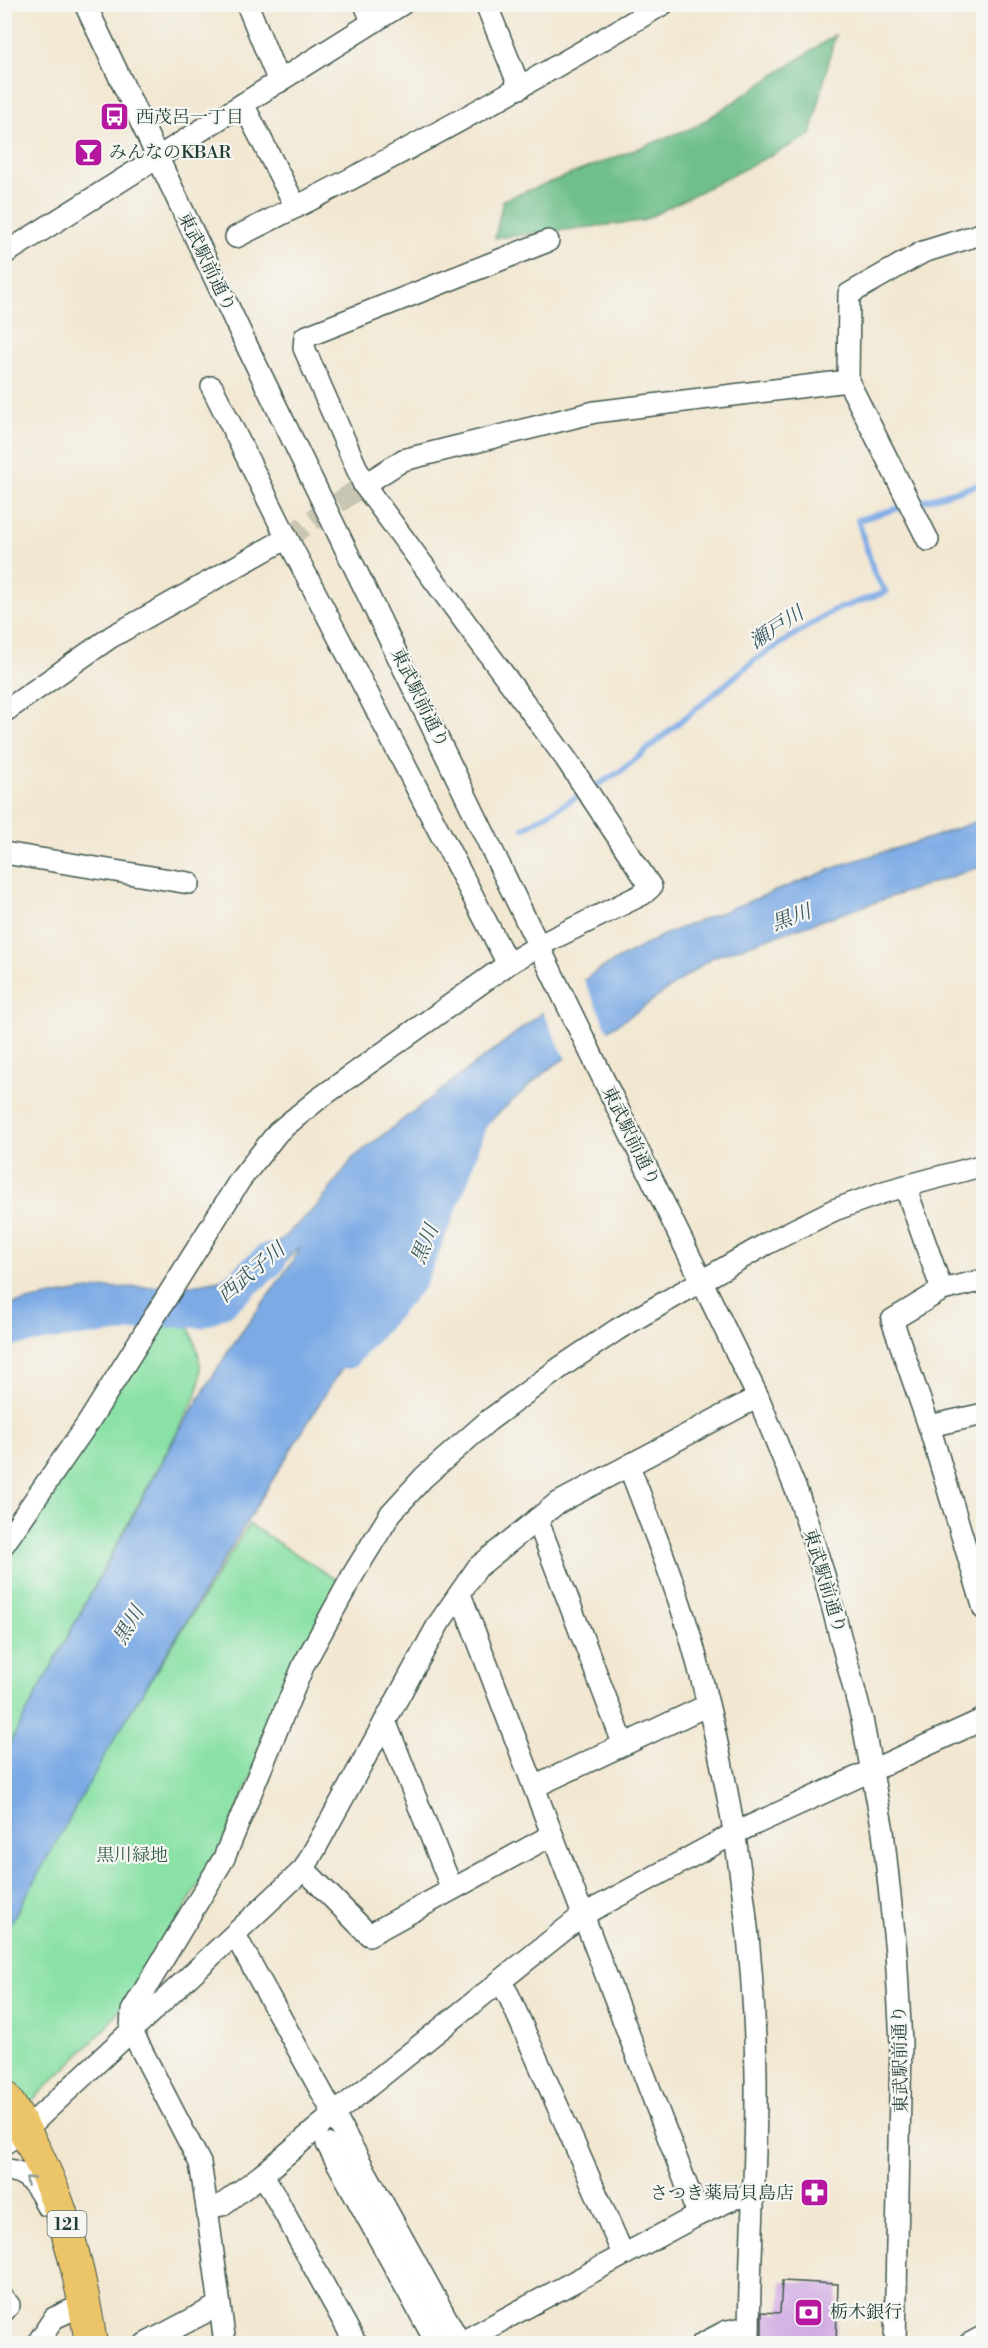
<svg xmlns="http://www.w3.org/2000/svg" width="988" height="2348" font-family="'Libre Bodoni','Noto Serif JP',serif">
  <rect width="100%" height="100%" fill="#f6f6f2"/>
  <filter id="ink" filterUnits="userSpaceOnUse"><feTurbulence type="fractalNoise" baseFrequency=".0167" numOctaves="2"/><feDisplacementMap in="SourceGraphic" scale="12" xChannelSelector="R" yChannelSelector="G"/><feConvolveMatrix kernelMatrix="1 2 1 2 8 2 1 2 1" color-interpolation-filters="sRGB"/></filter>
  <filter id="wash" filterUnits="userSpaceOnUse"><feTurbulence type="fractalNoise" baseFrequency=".008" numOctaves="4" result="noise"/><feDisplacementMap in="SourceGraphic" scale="24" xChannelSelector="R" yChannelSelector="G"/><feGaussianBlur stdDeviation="1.35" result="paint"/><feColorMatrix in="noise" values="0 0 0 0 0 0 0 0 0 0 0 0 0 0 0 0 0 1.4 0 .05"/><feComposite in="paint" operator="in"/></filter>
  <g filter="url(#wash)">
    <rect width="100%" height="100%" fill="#f2e7d1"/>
    <g fill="#8ae1a6" stroke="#548f6d" stroke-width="1.5">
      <path d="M175 1314 185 1319C197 1344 206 1369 196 1396L5 1753V1563L146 1340 164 1316Z"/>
      <polygon points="249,1524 338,1581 222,1844 155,1961 106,2028 5,2127 5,1933 118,1732"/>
    </g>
    <polygon fill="#6fbf8b" stroke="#477e60" stroke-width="1.5" points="835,35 811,135 642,221 495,238 503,200 697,126"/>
    <path fill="#7baae5" stroke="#4d748c" stroke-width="1.5" d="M983 819V866L713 957 638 1011 547 1070 455 1152 404 1273 324 1396 118 1732 5 1933V1753L179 1431 231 1347 293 1261 300 1247 269 1276 200 1304 124 1305 51 1313 5 1322V1306C39 1298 74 1291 109 1288 157 1285 211 1292 253 1266L320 1203 353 1158 595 972 663 935 847 863 927 839Z"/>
    <polygon fill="#f2e7d1" points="583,978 609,1033 567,1061 541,1009"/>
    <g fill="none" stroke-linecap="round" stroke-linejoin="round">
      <polyline stroke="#7baae5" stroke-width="6" points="524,828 621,771 756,659 832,611 886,592 874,573 858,520 984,483"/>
      <g stroke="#7baae5" stroke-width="34">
        <polyline points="4,1331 48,1323 175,1310 199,1311 221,1301 269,1260"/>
        <polyline points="345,1352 410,1278 451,1179 469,1123 480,1105"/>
      </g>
    </g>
    <g id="blocks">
      <polygon fill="#d1ace3" points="782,2281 838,2284 836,2343 762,2343 762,2312 780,2313"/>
    </g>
  </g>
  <g filter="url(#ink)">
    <use href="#blocks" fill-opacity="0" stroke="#3f564c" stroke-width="1.5"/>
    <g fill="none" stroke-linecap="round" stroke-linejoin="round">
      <polyline stroke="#c8c5b2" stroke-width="21" stroke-dasharray="21 10" stroke-linecap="butt" points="287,538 364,485"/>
      <defs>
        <g id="minor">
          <polyline points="85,4 245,342 758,1397 799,1497 824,1575 862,1719 883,1831 896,1952 901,2043 895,2344"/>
          <polyline points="247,4 279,82"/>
          <polyline points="365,4 372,22"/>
          <polyline points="486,4 520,88"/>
          <path d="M243 104 296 207C421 144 542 76 663 4"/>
          <polyline points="236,237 296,207"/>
          <polyline points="4,254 402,4"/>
          <polyline points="212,387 287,538 508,964"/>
          <polyline points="364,485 403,460 595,412 848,381"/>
          <polyline points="928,540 848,381 849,294 923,252 984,233"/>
          <polyline points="4,712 111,637 287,538"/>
          <polyline points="4,853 189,883"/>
          <polyline points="905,1186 942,1290"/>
          <polyline points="984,1280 942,1290 892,1320 929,1426 984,1609"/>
          <polyline points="929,1426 984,1414"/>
          <path d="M629 1466C652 1527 677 1587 694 1650 732 1788 754 1932 756 2076 757 2165 749 2254 749 2344"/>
          <polyline points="537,1519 623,1743"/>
          <polyline points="4,1544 88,1423 240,1180 278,1132 317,1100 508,964 540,945 643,894 651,887 566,759 364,485 304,348 305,337 548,241"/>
          <polyline points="460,1594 698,2215"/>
          <polyline points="385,1721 452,1889"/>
          <polyline points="534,1787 708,1705"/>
          <polyline points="304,1869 369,1935 552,1835"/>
          <polyline points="235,1935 460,2343 698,2215 735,2198 753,2196"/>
          <polyline points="500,1981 509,1996 623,2254"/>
          <polyline points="4,2144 36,2120 304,1869 439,1623 478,1567 556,1504 758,1397"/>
          <polyline points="327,2144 437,2344"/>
          <path d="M4 2170C25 2169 39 2187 46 2205"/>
          <polyline points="263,2174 356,2344"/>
          <polyline points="207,2208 200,2163 131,2030 132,2011 224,1858 304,1664 354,1573 391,1513 424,1477 488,1421 561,1367 618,1329 766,1244 834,1210 887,1191 984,1165"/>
          <polyline points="4,2300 9,2305 4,2311"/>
          <polyline points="37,2344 54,2318 85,2304"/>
          <polyline points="145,2344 219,2305"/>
          <polyline points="225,2344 207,2208 222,2205 263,2174 334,2114 583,1915 735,1833 984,1719"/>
          <polyline points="702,2344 727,2331 749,2327"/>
          <polyline points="969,2344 984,2336"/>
        </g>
        <path id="highway" d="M4 2096C56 2177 77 2249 91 2344"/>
      </defs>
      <use href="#minor" stroke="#3f564c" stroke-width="24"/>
      <use href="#highway" stroke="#3f564c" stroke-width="34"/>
      <use href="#minor" stroke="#fff" stroke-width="21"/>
      <use href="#highway" stroke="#edc569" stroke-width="32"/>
    </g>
    <defs><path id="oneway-chevron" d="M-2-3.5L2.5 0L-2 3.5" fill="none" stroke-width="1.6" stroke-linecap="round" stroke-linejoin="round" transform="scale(1.5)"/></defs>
    <use stroke="#8f9e9a" href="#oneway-chevron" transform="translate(29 2180) rotate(-137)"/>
  </g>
  <defs>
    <symbol id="bus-square" viewBox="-11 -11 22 22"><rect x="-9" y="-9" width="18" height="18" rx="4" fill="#b5179e" stroke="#f6f6f2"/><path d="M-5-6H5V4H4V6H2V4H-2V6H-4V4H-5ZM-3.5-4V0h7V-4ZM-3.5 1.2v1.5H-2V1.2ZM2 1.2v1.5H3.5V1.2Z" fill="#fff"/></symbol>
    <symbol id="bar-square" viewBox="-11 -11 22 22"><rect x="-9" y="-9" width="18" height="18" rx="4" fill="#b5179e" stroke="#f6f6f2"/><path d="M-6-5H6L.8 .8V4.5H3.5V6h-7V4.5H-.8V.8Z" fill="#fff"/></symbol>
    <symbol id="pharmacy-square" viewBox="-11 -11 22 22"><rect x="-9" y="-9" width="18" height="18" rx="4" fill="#b5179e" stroke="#f6f6f2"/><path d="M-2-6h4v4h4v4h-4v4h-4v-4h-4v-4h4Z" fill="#fff"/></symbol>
    <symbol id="bank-square" viewBox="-11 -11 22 22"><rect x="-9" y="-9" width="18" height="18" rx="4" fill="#b5179e" stroke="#f6f6f2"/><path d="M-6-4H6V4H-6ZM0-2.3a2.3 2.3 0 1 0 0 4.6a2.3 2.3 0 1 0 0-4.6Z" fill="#fff"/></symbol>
  </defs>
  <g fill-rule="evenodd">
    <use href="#bus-square" x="98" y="100" width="33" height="33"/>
    <use href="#bar-square" x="72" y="136" width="33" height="33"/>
    <use href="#pharmacy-square" x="798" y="2176" width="33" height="33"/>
    <use href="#bank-square" x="792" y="2296" width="33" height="33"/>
  </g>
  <g text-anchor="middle" stroke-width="4.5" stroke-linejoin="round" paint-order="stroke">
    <rect fill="#f6f6f2" stroke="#60746d" stroke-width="1.5" x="47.5" y="2211" width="39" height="26" rx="4.5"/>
    <g font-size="16" font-weight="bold" fill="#1f3d34">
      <text x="67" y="2230">121</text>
    </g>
    <g font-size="18" fill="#1f3d34" stroke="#f6f6f2" text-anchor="start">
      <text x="136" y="123">西茂呂一丁目</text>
      <text x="109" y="158">みんなのKBAR</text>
      <text x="794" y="2199" text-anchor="end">さつき薬局貝島店</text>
      <text x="830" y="2318">栃木銀行</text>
    </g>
    <g font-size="18" fill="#1f3d34" stroke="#f6f6f2">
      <text transform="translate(207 262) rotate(64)" y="6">東武駅前通り</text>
      <text transform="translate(420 698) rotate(64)" y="6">東武駅前通り</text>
      <text transform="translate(631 1136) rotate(64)" y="6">東武駅前通り</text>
      <text transform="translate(825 1581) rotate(73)" y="6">東武駅前通り</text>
      <text transform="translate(900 2059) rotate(-91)" y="6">東武駅前通り</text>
    </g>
    <g font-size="18" fill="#345e4b" stroke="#f6f6f2">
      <text x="132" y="1861">黒川緑地</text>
    </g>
    <g font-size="20" font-style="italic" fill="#365860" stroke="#f6f6f2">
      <text transform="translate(776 627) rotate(-33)" y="7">瀬戸川</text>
      <text transform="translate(791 917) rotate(-20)" y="7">黒川</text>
      <text transform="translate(424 1244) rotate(-67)" y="7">黒川</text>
      <text transform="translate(251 1272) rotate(-40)" y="7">西武子川</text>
      <text transform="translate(128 1625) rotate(-59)" y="7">黒川</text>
    </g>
  </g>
  <rect width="988" height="2348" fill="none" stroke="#f6f6f2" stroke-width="24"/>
</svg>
